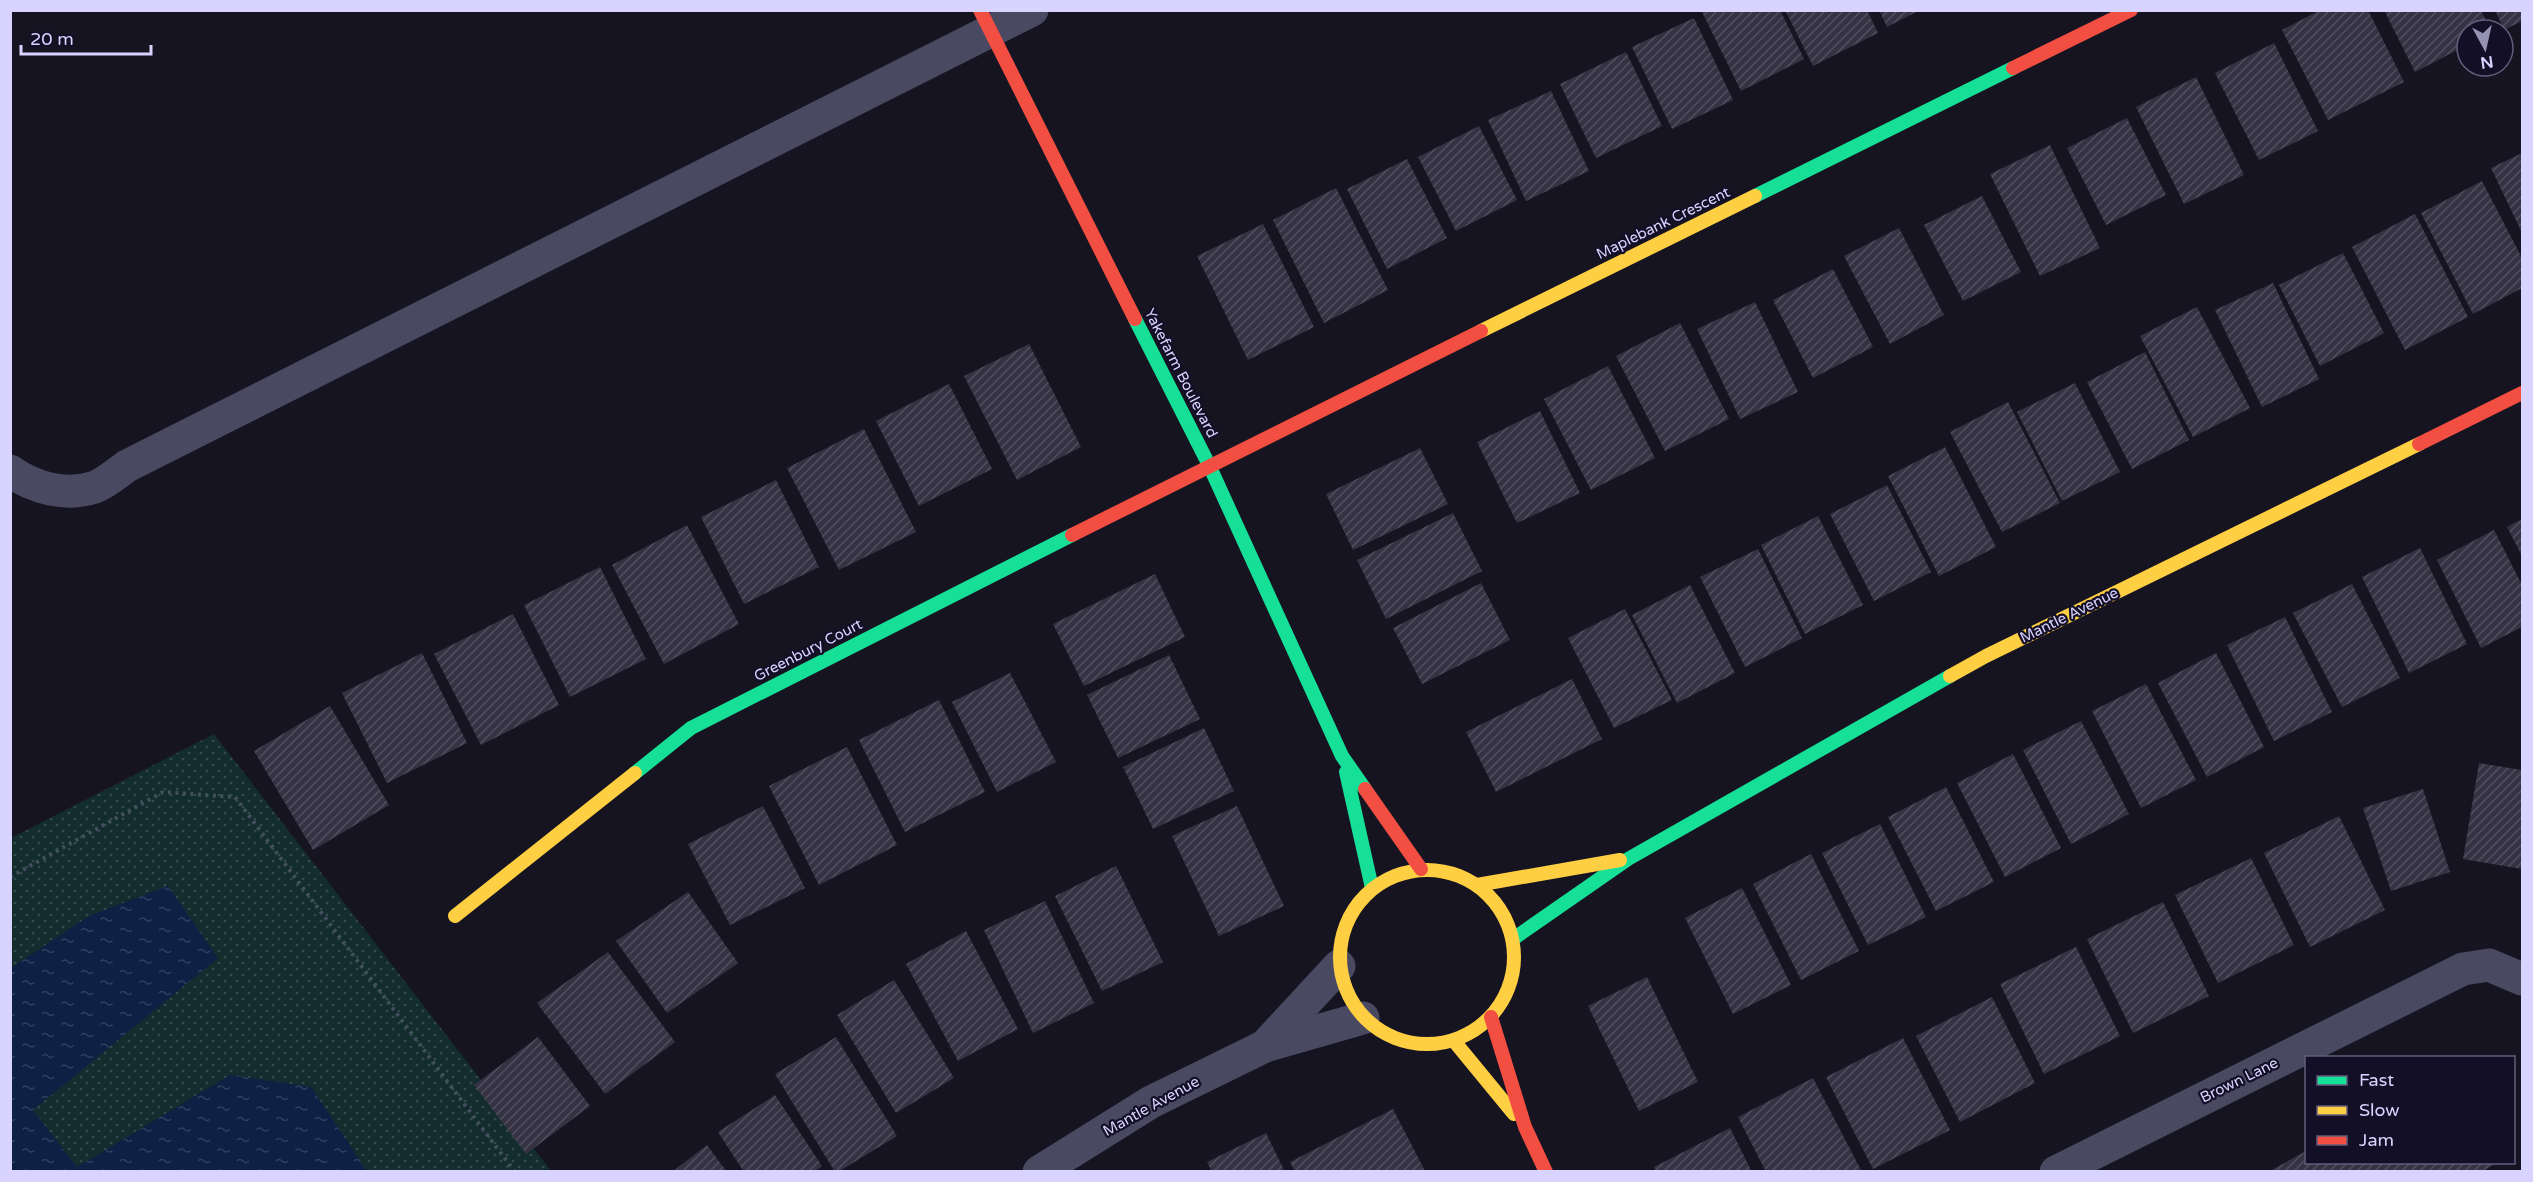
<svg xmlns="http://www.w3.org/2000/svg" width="2533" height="1182" font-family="'Varela Round',sans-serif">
  <defs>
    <pattern id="grass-dots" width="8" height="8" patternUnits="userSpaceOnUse" patternTransform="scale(1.5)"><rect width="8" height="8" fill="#132c2d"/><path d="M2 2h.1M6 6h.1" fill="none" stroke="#354a4c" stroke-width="1.8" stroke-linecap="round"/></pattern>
    <pattern id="water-ripples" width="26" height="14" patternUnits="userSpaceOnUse" patternTransform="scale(1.5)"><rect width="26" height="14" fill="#0d2144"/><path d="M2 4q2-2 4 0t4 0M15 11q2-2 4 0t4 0" fill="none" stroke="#304060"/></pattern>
    <pattern id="building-hatch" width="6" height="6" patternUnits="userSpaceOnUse" patternTransform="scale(1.5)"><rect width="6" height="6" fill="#343243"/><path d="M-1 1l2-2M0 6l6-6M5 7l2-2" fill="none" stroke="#514f5f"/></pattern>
  </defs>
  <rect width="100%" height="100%" fill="#161421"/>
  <polygon fill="url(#grass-dots)" points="214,734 551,1171 11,1172 11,838"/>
  <polygon fill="url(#water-ripples)" points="168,886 218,958 33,1110 77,1167 230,1075 311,1087 367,1171 11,1171 11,968 89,916"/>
  <g fill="url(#building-hatch)">
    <polygon points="1701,10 1780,10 1804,59 1741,91"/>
    <polygon points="1785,10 1867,10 1878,33 1813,66"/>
    <polygon points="1879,10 1920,10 1887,27"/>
    <polygon points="2320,10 2368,10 2404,82 2328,120 2282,30"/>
    <polygon points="2384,10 2481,10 2490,30 2467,30 2467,45 2415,72"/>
    <polygon points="2495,10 2522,10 2522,21 2504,30"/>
    <polygon points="1694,18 1733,100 1672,129 1632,47"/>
    <polygon points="2274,43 2318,131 2259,160 2215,73"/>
    <polygon points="1626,52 1662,126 1596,158 1560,84"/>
    <polygon points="2196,77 2244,175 2184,204 2136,107"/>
    <polygon points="1551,91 1589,171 1526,201 1488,120"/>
    <polygon points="2127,118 2166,195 2106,225 2067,148"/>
    <polygon points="1479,126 1517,200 1456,231 1418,157"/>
    <polygon points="2050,145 2100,248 2040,276 1990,174"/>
    <polygon points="2522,153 2522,233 2491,168"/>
    <polygon points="1407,159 1447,238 1387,269 1347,189"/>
    <polygon points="2482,181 2522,258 2522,288 2473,314 2421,213"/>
    <polygon points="1336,188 1388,290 1324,323 1273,220"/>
    <polygon points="1982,196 2021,272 1963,301 1924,225"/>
    <polygon points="2415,214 2468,317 2405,350 2352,247"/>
    <polygon points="1263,224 1314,327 1248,360 1197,256"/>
    <polygon points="1899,228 1944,315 1890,344 1844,256"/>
    <polygon points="2343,253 2384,333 2320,366 2279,285"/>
    <polygon points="1833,269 1873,347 1813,378 1773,300"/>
    <polygon points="2273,283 2319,379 2262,407 2215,310"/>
    <polygon points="1755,302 1798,392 1740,419 1697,329"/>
    <polygon points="2197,307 2250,408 2193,437 2140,336"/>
    <polygon points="1680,323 1729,419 1665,451 1616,356"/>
    <polygon points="1029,344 1081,447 1017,480 964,376"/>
    <polygon points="2145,352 2189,440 2132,469 2087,382"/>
    <polygon points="1608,366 1655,458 1591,490 1544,399"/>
    <polygon points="2075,383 2120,472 2062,501 2017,412"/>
    <polygon points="949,384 992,469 919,506 876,421"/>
    <polygon points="2008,402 2060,503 2002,532 1950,432"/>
    <polygon points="1540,411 1580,493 1517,523 1477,442"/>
    <polygon points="864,429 916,532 839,570 787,468"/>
    <polygon points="1945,447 1996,547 1939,576 1888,476"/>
    <polygon points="1420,448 1448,504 1353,550 1326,494"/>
    <polygon points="776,480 819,567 744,604 701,517"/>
    <polygon points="1887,485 1931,572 1874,601 1830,514"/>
    <polygon points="1453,513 1482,571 1386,619 1357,560"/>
    <polygon points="1818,516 1863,605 1805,634 1761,545"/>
    <polygon points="2522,519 2522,556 2507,527"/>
    <polygon points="687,525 739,624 664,664 612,565"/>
    <polygon points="2494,530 2522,585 2522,627 2481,648 2437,560"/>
    <polygon points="2420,548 2467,644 2409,673 2362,577"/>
    <polygon points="1758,549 1802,638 1745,667 1700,577"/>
    <polygon points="600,567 646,659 570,697 524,605"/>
    <polygon points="1155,574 1185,637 1084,686 1053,624"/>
    <polygon points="1481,583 1510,640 1422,684 1393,628"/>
    <polygon points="2352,584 2400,678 2342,707 2293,613"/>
    <polygon points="1690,585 1735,673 1677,703 1632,615"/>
    <polygon points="1625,609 1672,700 1614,728 1568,638"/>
    <polygon points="513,614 559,705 481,745 434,654"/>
    <polygon points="2285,617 2332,712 2274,741 2227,645"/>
    <polygon points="422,653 467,743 387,783 342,693"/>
    <polygon points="2216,653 2264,747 2207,777 2158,683"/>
    <polygon points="1169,655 1200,719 1118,758 1087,695"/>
    <polygon points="1010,673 1056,762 997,792 952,702"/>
    <polygon points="1572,679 1602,739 1496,792 1466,732"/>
    <polygon points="2146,684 2196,780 2141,808 2092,711"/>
    <polygon points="939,700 985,792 905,832 859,740"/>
    <polygon points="330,706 389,805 313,850 254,751"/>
    <polygon points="2081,721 2129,814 2071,844 2023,750"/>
    <polygon points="1204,728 1234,791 1153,829 1123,767"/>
    <polygon points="847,747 897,845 819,885 769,786"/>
    <polygon points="2013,754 2061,848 2005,877 1957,783"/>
    <polygon points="2479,763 2522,770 2522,869 2463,859"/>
    <polygon points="1946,787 1994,882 1936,911 1888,817"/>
    <polygon points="2423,789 2450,872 2391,891 2363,808"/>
    <polygon points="763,806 805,888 730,925 688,844"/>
    <polygon points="1237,806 1284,906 1219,936 1172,836"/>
    <polygon points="2339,816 2385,910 2310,947 2264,853"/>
    <polygon points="1880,824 1926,917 1868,945 1822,853"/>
    <polygon points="1811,854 1859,951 1801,980 1753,884"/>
    <polygon points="2251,858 2294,945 2218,983 2175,895"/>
    <polygon points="1116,866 1163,962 1102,991 1055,896"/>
    <polygon points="1742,888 1791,985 1733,1014 1685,918"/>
    <polygon points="688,892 738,963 667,1013 616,941"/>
    <polygon points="1045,901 1094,1003 1033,1033 984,930"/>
    <polygon points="2163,902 2209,996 2133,1033 2087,939"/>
    <polygon points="966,931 1018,1029 958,1061 906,964"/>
    <polygon points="2076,947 2120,1036 2044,1074 2000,984"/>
    <polygon points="608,952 675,1042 605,1094 537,1003"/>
    <polygon points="1647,977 1698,1082 1639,1111 1588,1006"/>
    <polygon points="894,980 954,1078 896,1113 837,1015"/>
    <polygon points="1992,997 2035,1083 1960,1122 1916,1036"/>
    <polygon points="538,1037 590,1106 526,1154 474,1085"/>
    <polygon points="836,1037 897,1136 838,1172 835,1172 775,1074"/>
    <polygon points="1903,1038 1950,1130 1873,1169 1826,1077"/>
    <polygon points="1813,1078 1862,1172 1766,1172 1738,1117"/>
    <polygon points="775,1095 822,1166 814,1172 744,1172 718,1132"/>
    <polygon points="1393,1109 1424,1169 1420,1172 1295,1172 1290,1162"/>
    <polygon points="1730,1128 1752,1172 1656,1172 1654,1167"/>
    <polygon points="1266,1133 1285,1172 1212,1172 1207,1162"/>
    <polygon points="707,1145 727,1172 672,1172"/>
    <polygon points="2306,1151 2306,1162 2499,1162 2481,1172 2268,1172"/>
  </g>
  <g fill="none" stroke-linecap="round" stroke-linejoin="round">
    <polyline stroke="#44505f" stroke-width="4" stroke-dasharray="3 4.5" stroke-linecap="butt" points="10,877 163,792 235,797 515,1172"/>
    <g stroke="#4a4962" stroke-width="33">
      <path d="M10 471C34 488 66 497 95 487 106 483 117 473 127 466L1032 10"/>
      <polyline points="1265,1046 1339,966"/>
      <polyline points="1039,1172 1151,1102 1265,1046 1363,1018"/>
      <polyline points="2056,1172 2463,969 2489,965 2522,979"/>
    </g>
    <g stroke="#16e098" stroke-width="14">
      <polyline points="1755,196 2013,68"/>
      <polyline points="1135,319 1209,465 1342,756 1365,789"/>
      <polyline points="1346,772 1372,888"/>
      <polyline points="635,773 691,728 1072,535"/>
      <polyline points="1513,939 1628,859 1950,676"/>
    </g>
    <g stroke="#ffcf43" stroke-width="14">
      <polyline points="1481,331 1755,196"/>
      <polyline points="1950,676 1986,656 2419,444"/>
      <circle cx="1427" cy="957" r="87"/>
      <polyline points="1477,885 1620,860"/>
      <polyline points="455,916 635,773"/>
      <polyline points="1454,1041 1514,1114"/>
    </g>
    <g stroke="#f24e42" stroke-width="14">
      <polyline points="980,10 1135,319"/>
      <polyline points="2013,68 2131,10"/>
      <polyline points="2419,444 2522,393"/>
      <polyline points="1072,535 1481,331"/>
      <polyline points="1365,789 1421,869"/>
      <polyline points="1491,1017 1525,1127 1546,1172"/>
    </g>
  </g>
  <g text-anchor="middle" stroke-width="4.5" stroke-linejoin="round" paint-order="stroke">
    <g font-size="15" fill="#d9d4ff" stroke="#130f26">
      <text transform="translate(1663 223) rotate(-26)" y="5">Maplebank Crescent</text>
      <text transform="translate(1181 373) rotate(63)" y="5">Yakefarm Boulevard</text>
      <text transform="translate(2069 615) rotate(-26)" y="5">Mantle Avenue</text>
      <text transform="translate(808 650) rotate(-27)" y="5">Greenbury Court</text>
      <text transform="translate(2239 1080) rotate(-26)" y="5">Brown Lane</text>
      <text transform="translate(1151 1106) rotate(-29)" y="5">Mantle Avenue</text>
    </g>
  </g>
  <rect width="2533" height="1182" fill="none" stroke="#d9d4ff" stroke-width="24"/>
  <rect x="2305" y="1056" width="210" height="108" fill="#130f26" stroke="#625e7d" stroke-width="1.5"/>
  <rect x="2317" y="1076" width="30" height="9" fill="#16e098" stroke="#625e7d" stroke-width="1.5"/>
  <text x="2359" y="1086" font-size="18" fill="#d9d4ff">Fast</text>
  <rect x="2317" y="1106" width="30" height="9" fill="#ffcf43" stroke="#625e7d" stroke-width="1.5"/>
  <text x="2359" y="1116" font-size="18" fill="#d9d4ff">Slow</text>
  <rect x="2317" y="1136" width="30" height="9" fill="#f24e42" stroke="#625e7d" stroke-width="1.5"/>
  <text x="2359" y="1146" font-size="18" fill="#d9d4ff">Jam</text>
  <g transform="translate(2485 48) rotate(172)"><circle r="28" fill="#130f26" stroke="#625e7d" stroke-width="1.5"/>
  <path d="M0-4.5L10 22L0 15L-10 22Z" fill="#9591b1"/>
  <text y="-9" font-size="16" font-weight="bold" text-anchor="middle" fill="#d9d4ff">N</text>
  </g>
  <path d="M21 45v9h130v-9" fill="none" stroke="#d9d4ff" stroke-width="3"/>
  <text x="30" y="45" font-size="18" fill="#d9d4ff" stroke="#130f26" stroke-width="4.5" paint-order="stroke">20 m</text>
</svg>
